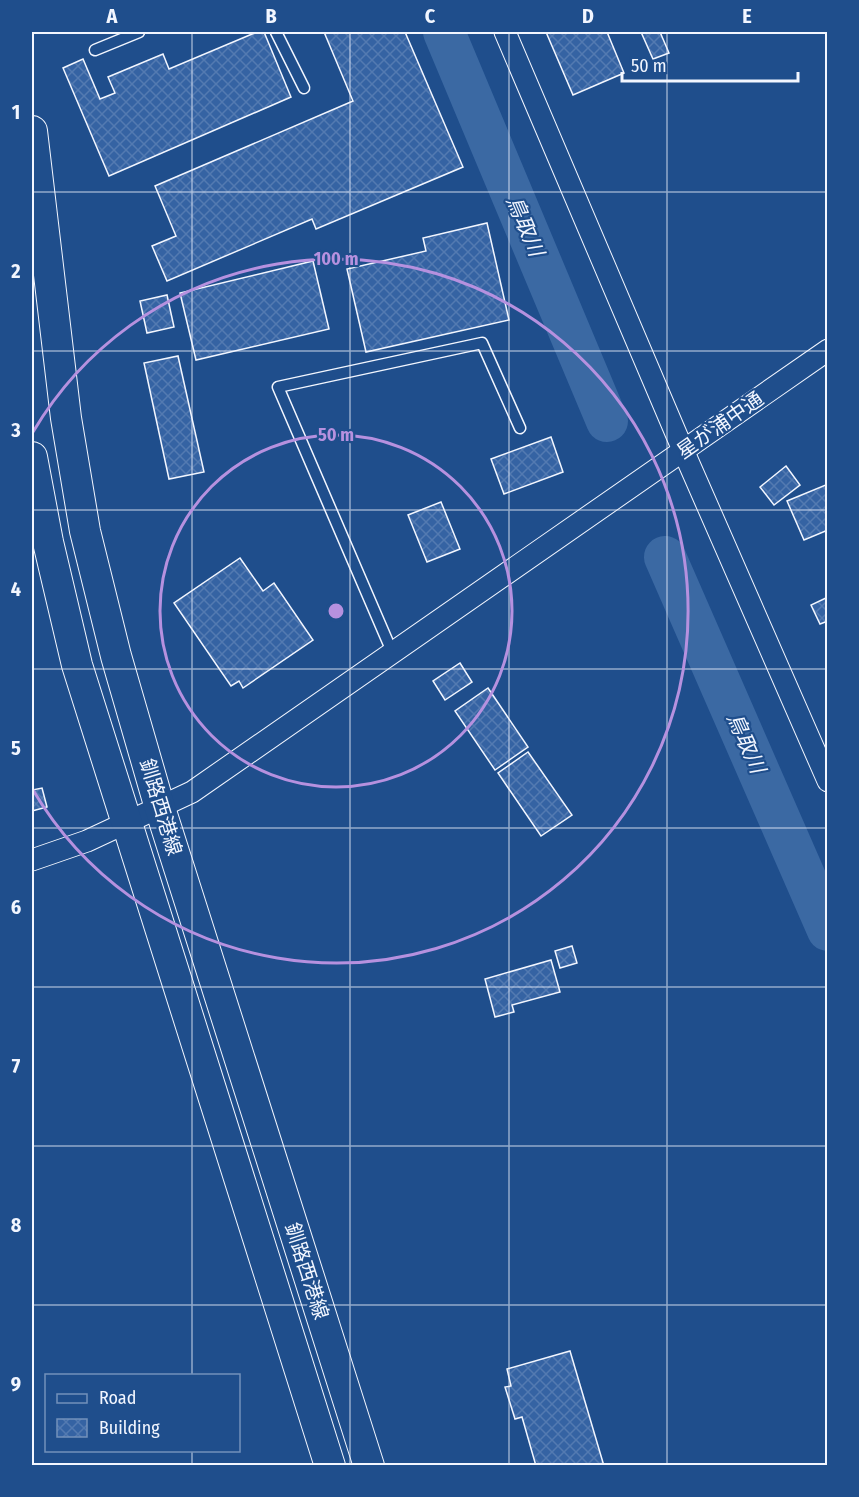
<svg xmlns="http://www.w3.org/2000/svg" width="859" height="1497" font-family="'Fira Sans Condensed','Noto Sans JP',sans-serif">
  <defs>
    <pattern id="building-cross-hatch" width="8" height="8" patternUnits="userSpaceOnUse" patternTransform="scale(1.5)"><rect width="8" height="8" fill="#3563a3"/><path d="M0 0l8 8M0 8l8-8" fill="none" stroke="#537ab1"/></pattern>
  </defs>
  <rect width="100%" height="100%" fill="#1f4e8c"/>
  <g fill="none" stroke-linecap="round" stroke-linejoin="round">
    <g stroke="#3b69a3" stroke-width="42">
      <polyline points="444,32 607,421"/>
      <polyline points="665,557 828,930"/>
    </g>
  </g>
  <g fill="url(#building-cross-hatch)" stroke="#f2f6ff" stroke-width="1.5">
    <polygon points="257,32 264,32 291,97 109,176 63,68 83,59 100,99 115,93 108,77 163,54 169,69"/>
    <polygon points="324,32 405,32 463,167 316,229 312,219 167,281 152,246 176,236 155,186 353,101"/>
    <polygon points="546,32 607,32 624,73 573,95"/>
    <polygon points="641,32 660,32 669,53 653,59"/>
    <polygon points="487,223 509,320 366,352 347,269 426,251 423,238"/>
    <polygon points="313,261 329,329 196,360 180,293"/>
    <polygon points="167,295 174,327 147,333 140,301"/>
    <polygon points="178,356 204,472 169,479 144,363"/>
    <polygon points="551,437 563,472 504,494 491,459"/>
    <polygon points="786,466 800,485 774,505 760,487"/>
    <polygon points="828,484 828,530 804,540 787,501"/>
    <polygon points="441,502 460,549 427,562 408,515"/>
    <polygon points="240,558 263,591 274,583 313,640 243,688 239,681 231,686 174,603"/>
    <polygon points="828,597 828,621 820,624 811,605"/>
    <polygon points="460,663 472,682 445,700 433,681"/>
    <polygon points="488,688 528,747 495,770 455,711"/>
    <polygon points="528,752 572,815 541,836 498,773"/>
    <polygon points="42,788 47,807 32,811 32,790"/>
    <polygon points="572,946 577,963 560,968 555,951"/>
    <polygon points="551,960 560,992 512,1005 514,1012 495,1017 485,979"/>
    <polygon points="570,1351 604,1466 536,1466 522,1417 515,1419 505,1387 511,1386 507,1369"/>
  </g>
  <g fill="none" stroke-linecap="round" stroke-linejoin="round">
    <defs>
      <g id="service">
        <polyline points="276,32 304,88"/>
        <polyline points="95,50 139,32"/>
        <polyline points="393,654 278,387 482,343 520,428"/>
      </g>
      <g id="minor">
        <polyline points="505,32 683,450 828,781"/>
        <polyline points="32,860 87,841 192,792 828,350"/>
      </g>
      <g id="secondary">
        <polyline points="32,131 66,418 85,531 116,656 160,808 369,1466"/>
        <polyline points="32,457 48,542 77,665 330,1466"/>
      </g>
    </defs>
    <use href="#service" stroke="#f2f6ff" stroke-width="13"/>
    <use href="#minor" stroke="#f2f6ff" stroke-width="23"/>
    <use href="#secondary" stroke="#f2f6ff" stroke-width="32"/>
    <use href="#service" stroke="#1f4e8c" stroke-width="10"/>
    <use href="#minor" stroke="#1f4e8c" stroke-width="21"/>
    <use href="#secondary" stroke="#1f4e8c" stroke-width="30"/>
  </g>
  <path fill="none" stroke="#f2f6ff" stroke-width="1.5" stroke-opacity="0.55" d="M192 32V1376M350 32V1466M509 32V1466M667 32V1466M32 192H828M32 351H828M32 510H828M32 669H828M32 828H828M32 987H828M32 1146H828M32 1305H828M192 1450V1466"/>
  <g fill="none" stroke="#b691df" stroke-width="3">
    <circle cx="336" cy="611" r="176"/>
    <path d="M33 432A352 352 0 1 1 33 790"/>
  </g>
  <g text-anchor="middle" stroke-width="4.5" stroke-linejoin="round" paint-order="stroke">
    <g font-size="20" fill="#f2f6ff" stroke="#1f4e8c">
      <text transform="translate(720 425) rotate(-35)" y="7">星が浦中通</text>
      <text transform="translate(161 807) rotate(73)" y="7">釧路西港線</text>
      <text transform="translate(307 1271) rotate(72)" y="7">釧路西港線</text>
    </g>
    <g font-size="21" font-style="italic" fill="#f2f6ff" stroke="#1f4e8c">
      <text transform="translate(525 226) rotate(67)" y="7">鳥取川</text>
      <text transform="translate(746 743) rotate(66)" y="7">鳥取川</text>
    </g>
  </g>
  <circle cx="336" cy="611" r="9" fill="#b691df" stroke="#1f4e8c" stroke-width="3"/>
  <g font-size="18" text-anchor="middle" font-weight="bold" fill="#b691df" stroke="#1f4e8c" stroke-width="4.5" stroke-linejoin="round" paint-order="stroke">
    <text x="336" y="265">100 m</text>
    <text x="336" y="441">50 m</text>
  </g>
  <rect width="859" height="1497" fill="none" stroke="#1f4e8c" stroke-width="66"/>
  <rect x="45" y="1374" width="195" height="78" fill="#1f4e8c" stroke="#7391ba" stroke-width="1.5"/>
  <rect x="57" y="1394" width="30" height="9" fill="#1f4e8c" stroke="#7391ba" stroke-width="1.5"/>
  <text x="99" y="1404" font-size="18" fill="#f2f6ff">Road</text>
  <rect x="57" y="1419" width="30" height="18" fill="url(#building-cross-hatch)" stroke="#7391ba" stroke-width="1.5"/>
  <text x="99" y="1434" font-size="18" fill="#f2f6ff">Building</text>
  <path d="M622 72v9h176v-9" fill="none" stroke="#f2f6ff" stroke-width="3"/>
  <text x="631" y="72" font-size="18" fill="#f2f6ff" stroke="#1f4e8c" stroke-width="4.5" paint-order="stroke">50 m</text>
  <rect x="33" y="33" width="793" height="1431" fill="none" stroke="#f2f6ff" stroke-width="2"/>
  <g font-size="20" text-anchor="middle" font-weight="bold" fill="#f2f6ff">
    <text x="112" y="23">A</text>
    <text x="271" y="23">B</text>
    <text x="430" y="23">C</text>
    <text x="588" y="23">D</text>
    <text x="747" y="23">E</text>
    <text x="16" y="119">1</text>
    <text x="16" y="278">2</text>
    <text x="16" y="437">3</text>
    <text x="16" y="596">4</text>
    <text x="16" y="755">5</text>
    <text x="16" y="914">6</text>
    <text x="16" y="1073">7</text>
    <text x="16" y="1232">8</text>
    <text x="16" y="1391">9</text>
  </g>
</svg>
